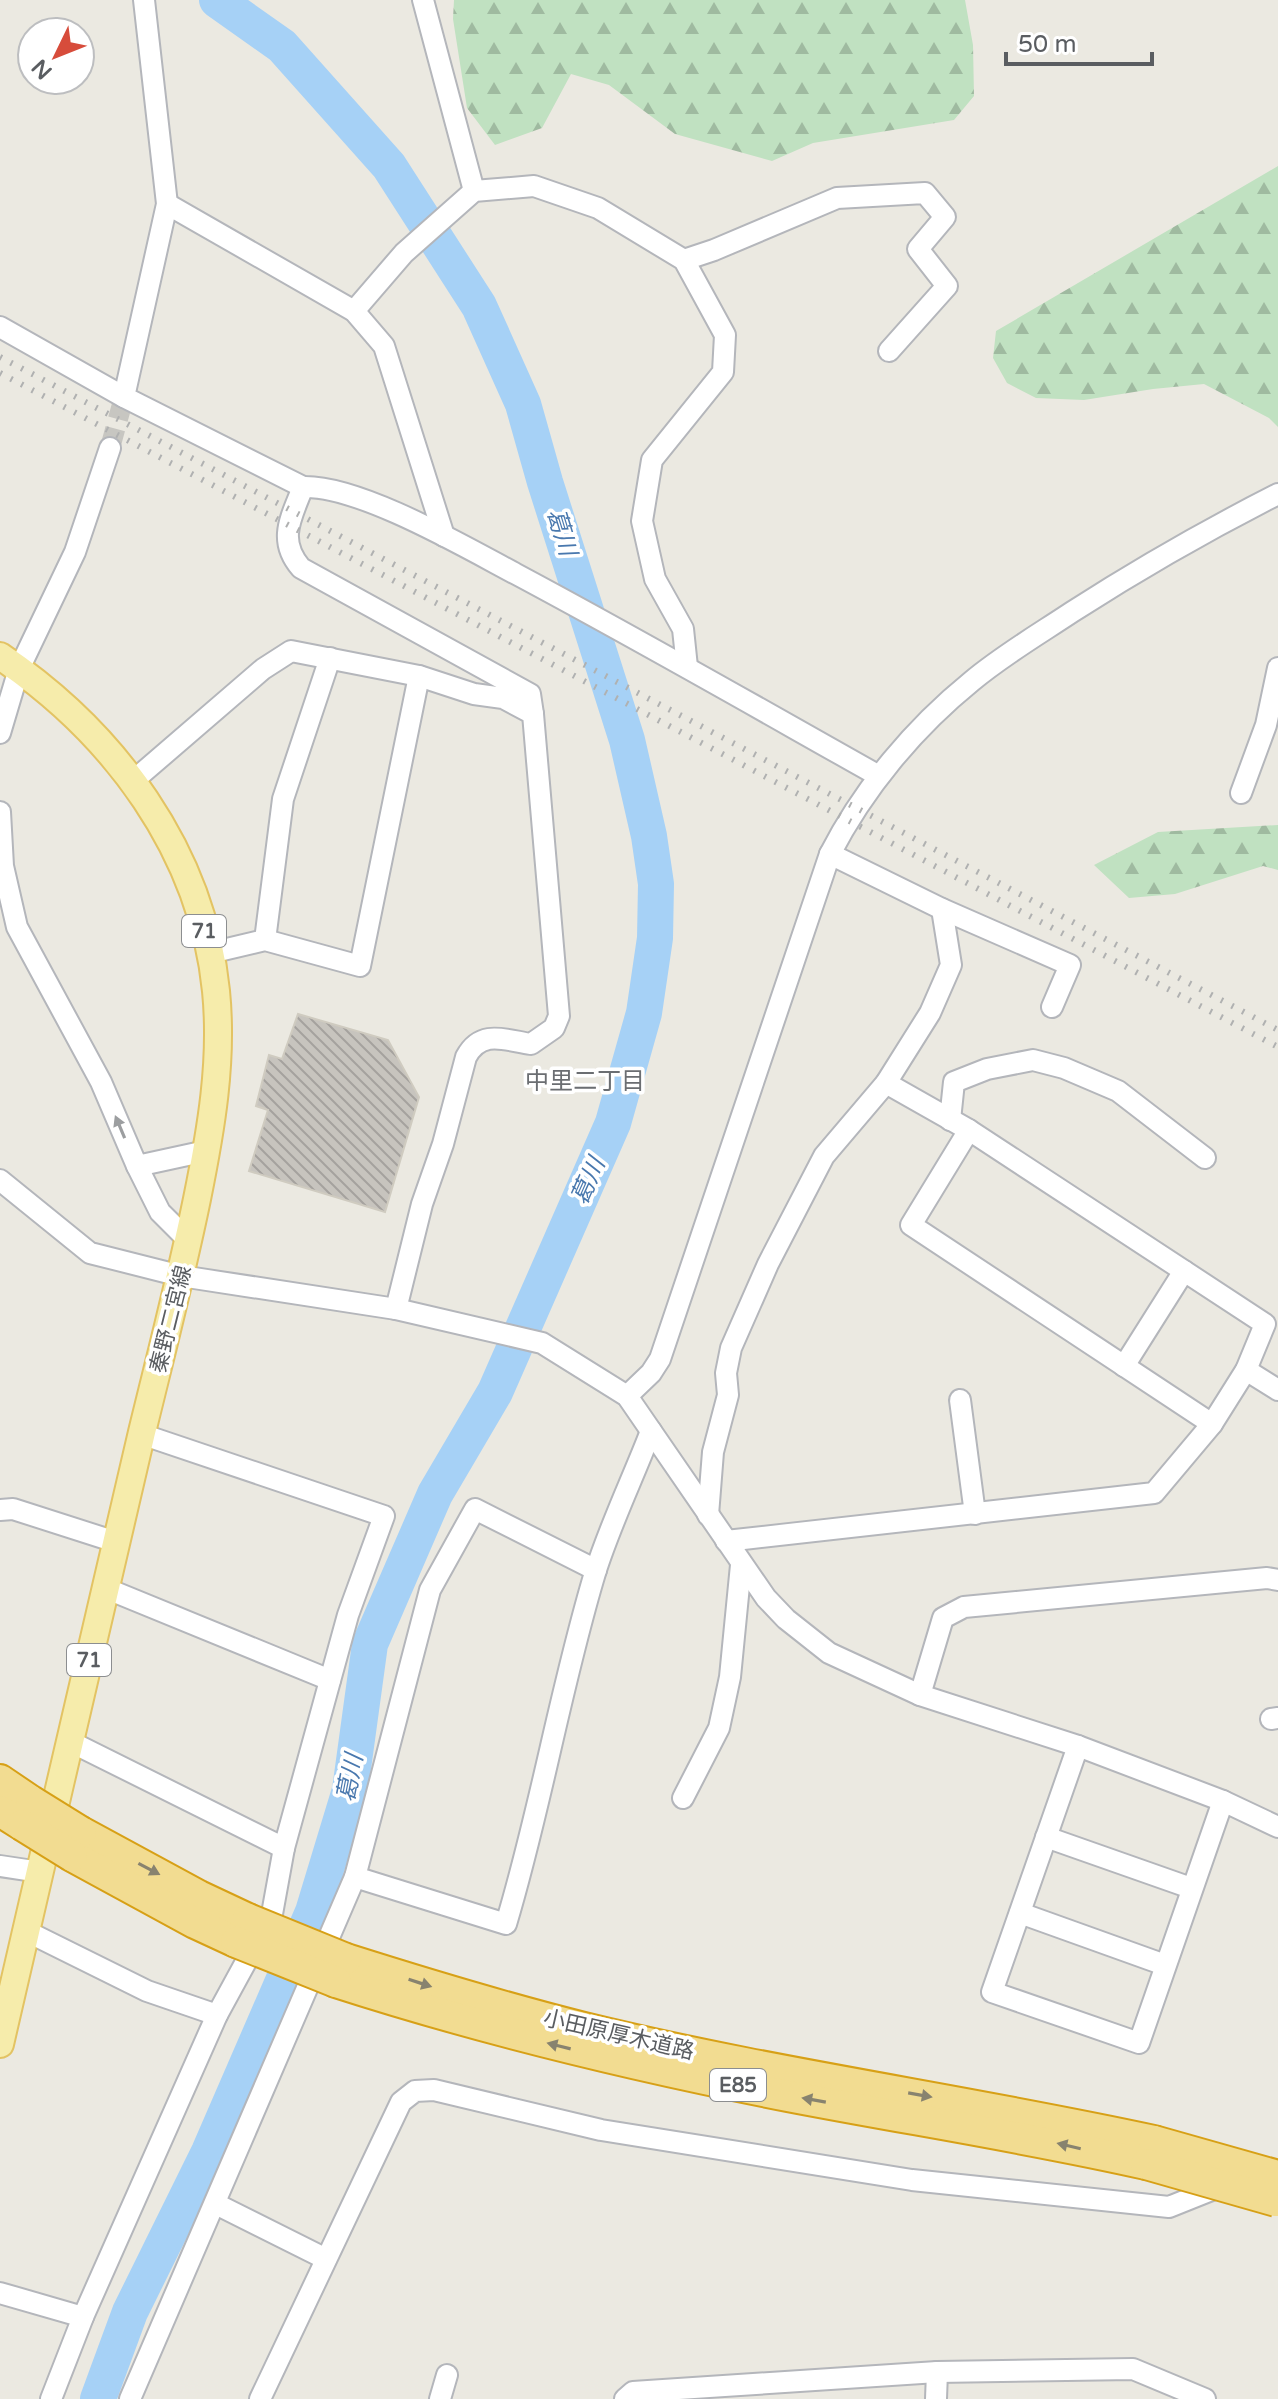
<svg xmlns="http://www.w3.org/2000/svg" width="1278" height="2399" font-family="'Varela Round','Noto Sans JP',sans-serif">
  <defs>
    <pattern id="forest-firs" width="22" height="20" patternUnits="userSpaceOnUse" patternTransform="scale(2)"><rect width="22" height="20" fill="#c0e1c1"/><path d="M5 1l3.5 6h-7zM16 11l3.5 6h-7z" fill="#9fbaa0"/></pattern>
    <pattern id="building-back-hatch" width="6" height="6" patternUnits="userSpaceOnUse" patternTransform="scale(2)"><rect width="6" height="6" fill="#c7c4be"/><path d="M-1 5l2 2M0 0l6 6M5-1l2 2" fill="none" stroke="#a5a29e"/></pattern>
  </defs>
  <rect width="100%" height="100%" fill="#ebe9e1"/>
  <g fill="url(#forest-firs)">
    <polygon points="454,0 965,0 973,45 974,96 954,120 813,143 772,161 675,134 609,85 571,74 542,128 495,145 467,108 453,19"/>
    <polygon points="1278,166 1278,427 1269,418 1204,384 1153,389 1084,400 1036,398 1007,383 993,358 996,331"/>
    <polygon points="1278,825 1278,870 1263,866 1175,894 1129,898 1094,865 1158,832"/>
  </g>
  <g fill="none" stroke-linecap="round" stroke-linejoin="round">
    <polyline stroke="#a6d1f6" stroke-width="36" points="98,2399 130,2312 209,2152 313,1912 350,1790 370,1644 435,1494 495,1392 613,1123 644,1013 655,938 656,884 649,836 627,740 545,482 523,404 479,306 389,166 282,46 217,0"/>
  </g>
  <polygon fill="url(#building-back-hatch)" stroke="#cfcbc0" stroke-width="2" points="298,1014 388,1040 419,1097 385,1212 249,1171 268,1110 256,1106 269,1055 282,1059"/>
  <g fill="none" stroke-linecap="round" stroke-linejoin="round">
    <polyline stroke="#c7c6c1" stroke-width="20" stroke-dasharray="20 10" stroke-linecap="butt" points="110,448 124,397"/>
    <defs>
      <g id="minor">
        <path d="M144 0 167 204 124 397 303 487C359 485 465 547 516 574 638 639 758 708 879 776"/>
        <polyline points="423,0 474,191"/>
        <polyline points="167,204 354,311 384,346 444,536"/>
        <polyline points="684,260 714,250 837,198 925,193 945,217 918,249 947,286 889,351"/>
        <polyline points="354,311 404,253 474,191 534,186 598,208 684,260 725,335 723,372 652,460 642,521 655,579 683,629 687,667"/>
        <polyline points="0,327 124,397"/>
        <path d="M303 487C291 518 277 540 301 568L530 694 533 714"/>
        <polyline points="0,733 19,669 75,552 110,448"/>
        <path d="M133 781 263 669 291 651 419 676 474 694 503 698 533 714 559 1016 554 1028 531 1044C505 1040 481 1029 466 1057L443 1144 422 1204 396 1309"/>
        <polyline points="1241,793 1266,725 1278,668"/>
        <polyline points="0,812 3,866 17,927 101,1082 137,1166 160,1212 188,1240"/>
        <polyline points="830,854 942,909 1070,965 1052,1007"/>
        <polyline points="265,940 283,799 330,658"/>
        <polyline points="210,953 265,940 360,966 419,676"/>
        <polyline points="950,1120 954,1082 987,1069 1033,1060 1064,1068 1118,1091 1205,1158"/>
        <polyline points="969,1130 911,1225 1212,1424"/>
        <polyline points="137,1166 206,1151"/>
        <polyline points="0,1180 90,1253 181,1276 396,1309 542,1343 627,1396 766,1598 786,1619 829,1653 920,1695 1078,1746 1223,1801 1278,1827"/>
        <polyline points="1124,1366 1184,1271"/>
        <polyline points="1246,1370 1278,1390"/>
        <path d="M627 1396 651 1373 660 1359 830 854C864 788 914 728 972 681 1003 655 1039 634 1072 612 1139 569 1207 530 1278 494"/>
        <polyline points="960,1400 975,1514"/>
        <polyline points="0,1510 13,1509 116,1542"/>
        <polyline points="708,1515 713,1452 728,1395 726,1373 731,1348 768,1264 824,1156 886,1083 930,1013 951,965 942,909"/>
        <polyline points="726,1541 1154,1493 1212,1424 1246,1370 1265,1324 969,1130 886,1083"/>
        <polyline points="105,1588 330,1680"/>
        <polyline points="920,1695 943,1618 964,1607 1267,1578 1278,1580"/>
        <polyline points="1271,1719 1278,1718"/>
        <polyline points="71,1742 284,1848 348,1615 384,1516 141,1434"/>
        <polyline points="1078,1746 992,1992 1139,2043 1223,1801"/>
        <polyline points="683,1798 719,1728 730,1677 741,1565"/>
        <polyline points="1046,1837 1191,1888"/>
        <polyline points="0,1866 40,1872"/>
        <path d="M355 1877 506 1924C541 1808 560 1689 595 1573 610 1525 633 1478 651 1431"/>
        <polyline points="1020,1913 1165,1965"/>
        <polyline points="26,1931 147,1991 217,2015"/>
        <polyline points="216,2204 326,2259"/>
        <polyline points="0,2293 83,2317"/>
        <polyline points="51,2399 83,2317 217,2015 272,1914 284,1848"/>
        <polyline points="130,2399 355,1877 430,1590 475,1509 596,1570"/>
        <polyline points="260,2399 401,2102 415,2091 434,2090 601,2130 912,2180 1169,2207 1224,2185"/>
        <polyline points="440,2399 447,2375"/>
        <polyline points="625,2399 633,2392 937,2372 1133,2369 1205,2399"/>
        <polyline points="936,2399 937,2372"/>
      </g>
      <path id="major" d="M0 656C114 733 202 851 216 991 223 1061 211 1130 197 1199 181 1277 161 1354 142 1432 93 1636 48 1840 0 2044"/>
      <g id="highway">
        <polyline points="0,1780 31,1801"/>
        <polyline points="0,1811 22,1825"/>
        <polyline points="81,1832 199,1896 248,1919"/>
        <polyline points="72,1856 195,1923 236,1942"/>
        <path d="M346 1959C425 1984 504 2008 584 2028 772 2074 965 2100 1154 2141"/>
        <path d="M336 1982C485 2030 635 2066 788 2096 907 2119 1027 2137 1146 2164"/>
      </g>
    </defs>
    <use href="#minor" stroke="#b4b6bb" stroke-width="24"/>
    <use href="#major" stroke="#e3c363" stroke-width="30"/>
    <use href="#highway" stroke="#d7a016" stroke-width="34"/>
    <use href="#minor" stroke="#fff" stroke-width="20"/>
    <use href="#major" stroke="#f6ecab" stroke-width="26"/>
    <use href="#highway" stroke="#f2dc91" stroke-width="30"/>
    <g stroke="#b0b1b1" stroke-width="6" stroke-dasharray="2 10" stroke-linecap="butt">
      <polyline points="0,357 1278,1030"/>
      <polyline points="0,373 1278,1047"/>
    </g>
    <defs>
      <g id="highway-bridge">
        <polyline points="31,1801 81,1832"/>
        <polyline points="22,1825 72,1856"/>
        <polyline points="248,1919 346,1959"/>
        <polyline points="236,1942 336,1982"/>
        <polyline points="1154,2141 1278,2176"/>
        <polyline points="1146,2164 1276,2201"/>
      </g>
    </defs>
    <use href="#highway-bridge" stroke="#d7a016" stroke-width="34" stroke-linecap="butt"/>
    <use href="#highway-bridge" stroke="#f2dc91" stroke-width="30"/>
  </g>
  <defs><path id="oneway-solid" d="M-6-.8H1V-3.2L6.5 0L1 3.2V.8H-6Z" transform="scale(2)"/></defs>
  <use fill="#9c9ea0" href="#oneway-solid" transform="translate(120 1127) rotate(-113)"/>
  <g fill="#88836f">
    <use href="#oneway-solid" transform="translate(149 1869) rotate(28)"/>
    <use href="#oneway-solid" transform="translate(420 1983) rotate(18)"/>
    <use href="#oneway-solid" transform="translate(559 2046) rotate(-166)"/>
    <use href="#oneway-solid" transform="translate(920 2095) rotate(10)"/>
    <use href="#oneway-solid" transform="translate(814 2100) rotate(-170)"/>
    <use href="#oneway-solid" transform="translate(1069 2146) rotate(-167)"/>
  </g>
  <g text-anchor="middle" stroke-width="7" stroke-linejoin="round" paint-order="stroke">
    <g fill="#fff" stroke="#8c8e90" stroke-width="2">
      <rect x="182" y="915" width="44" height="32" rx="6"/>
      <rect x="67" y="1644" width="44" height="32" rx="6"/>
      <rect x="710" y="2069" width="56" height="32" rx="6"/>
    </g>
    <g font-size="20" font-weight="bold" fill="#5a5d61">
      <text x="204" y="938">71</text>
      <text x="89" y="1667">71</text>
      <text x="738" y="2092">E85</text>
    </g>
    <g font-size="22" fill="#5a5d61" stroke="#fff">
      <text transform="translate(170 1319) rotate(-76)" y="8">秦野二宮線</text>
      <text transform="translate(619 2034) rotate(13)" y="8">小田原厚木道路</text>
    </g>
    <g font-size="24" font-style="italic" fill="#4978ae" stroke="#fff">
      <text transform="translate(562 532) rotate(73)" y="8">葛川</text>
      <text transform="translate(588 1181) rotate(-66)" y="8">葛川</text>
      <text transform="translate(350 1778) rotate(-79)" y="8">葛川</text>
    </g>
    <g font-size="24" fill="#6b6e72" stroke="#fff">
      <text x="585" y="1089">中里二丁目</text>
    </g>
  </g>
  <g transform="translate(56 56) rotate(227)"><circle r="38" fill="#ffffff" stroke="#bdbec0" stroke-width="2"/>
  <path d="M0-6L14 30L0 20L-14 30Z" fill="#d74c3b"/>
  <text y="-12" font-size="22" font-weight="bold" text-anchor="middle" fill="#5a5d61">N</text>
  </g>
  <path d="M1006 52v12h146v-12" fill="none" stroke="#5a5d61" stroke-width="4"/>
  <text x="1018" y="52" font-size="24" fill="#5a5d61" stroke="#ffffff" stroke-width="6" paint-order="stroke">50 m</text>
</svg>
